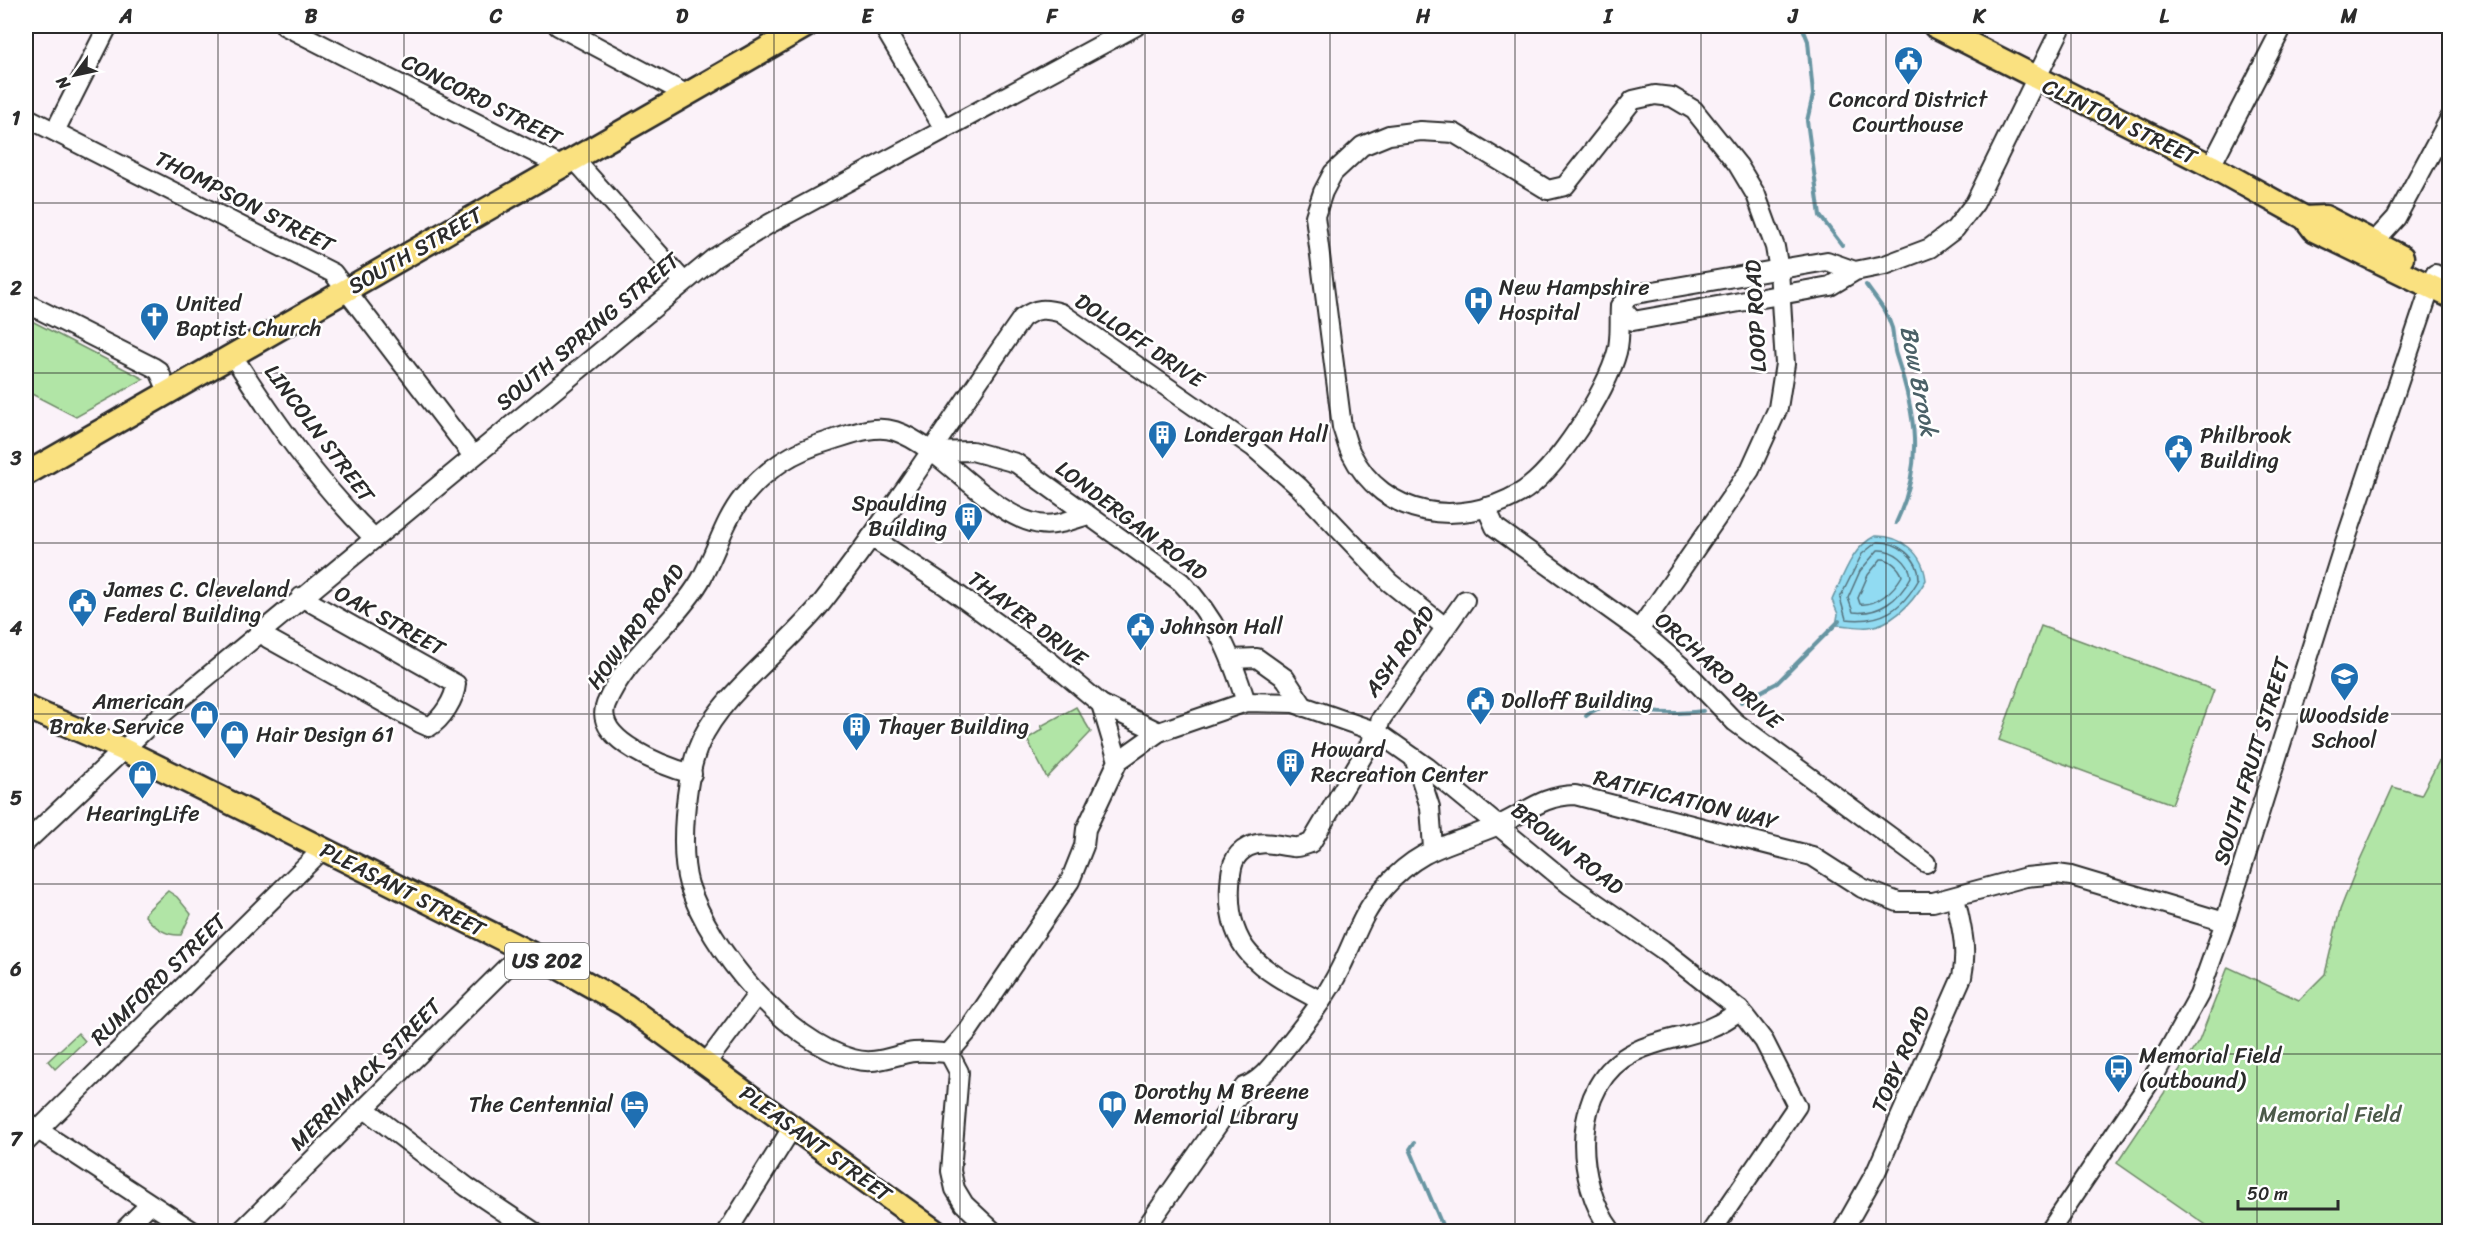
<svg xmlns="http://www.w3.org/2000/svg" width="2475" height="1257" font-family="Sriracha,sans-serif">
  <rect width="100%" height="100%" fill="#fbf2f9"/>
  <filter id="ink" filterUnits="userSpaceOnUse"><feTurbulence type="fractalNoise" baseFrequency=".0167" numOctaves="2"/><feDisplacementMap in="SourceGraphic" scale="12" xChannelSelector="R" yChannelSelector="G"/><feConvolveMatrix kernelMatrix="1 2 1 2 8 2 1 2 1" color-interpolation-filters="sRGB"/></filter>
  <g filter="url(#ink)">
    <g fill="#b1e5a6" stroke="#6e8868" stroke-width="1.5">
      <polygon points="26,318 144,379 76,417 26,391"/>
      <polygon points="2041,626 2214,690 2172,804 1999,740"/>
      <polygon points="1076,707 1091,732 1047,778 1027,739 1043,729 1041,726"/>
      <polygon points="2449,725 2449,1231 2215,1231 2117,1163 2199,1041 2228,967 2299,1000 2325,974 2340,910 2359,862 2393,787 2421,795 2441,757"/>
      <path d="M168 891 177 897 191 914 181 935C166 936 154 927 145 916L146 912Z"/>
      <polygon points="78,1033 85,1041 55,1069 48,1061"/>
    </g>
    <path fill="#91dbf2" stroke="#6895a2" stroke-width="1.5" d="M1875 536C1901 535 1923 553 1926 580 1914 600 1895 624 1869 627 1859 628 1847 625 1836 625L1838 614 1832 600C1843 577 1851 548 1875 536Z"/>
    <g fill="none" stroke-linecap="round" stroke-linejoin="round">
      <g stroke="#54717b" stroke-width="1.5">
        <path d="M1877 542C1897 541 1919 557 1919 579 1902 610 1881 623 1846 619L1840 598 1862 554Z"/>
        <path d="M1878 550C1893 549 1910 562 1911 577 1899 600 1879 615 1853 612L1848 598 1860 571Z"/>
        <path d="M1881 559C1889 558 1900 568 1902 576 1894 590 1877 606 1860 604L1858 598 1868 575Z"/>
      </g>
      <g stroke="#6895a2" stroke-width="4">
        <polyline points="1802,26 1808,41 1812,83 1813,95 1807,121 1820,216 1842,245"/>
        <path d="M1866 285C1876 299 1887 311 1892 328 1894 337 1893 346 1896 355 1916 415 1924 463 1896 523"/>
        <polyline points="1741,702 1777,683 1839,621"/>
        <path d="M1586 716C1604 699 1629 709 1650 712 1667 714 1685 713 1703 711"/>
        <polyline points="1414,1143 1410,1149 1445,1232"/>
      </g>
      <defs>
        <g id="minor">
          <polyline points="285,26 561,166"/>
          <polyline points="558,26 686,94"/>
          <polyline points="883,26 944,129"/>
          <polyline points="26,117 333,273 473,456"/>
          <polyline points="55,131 108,26"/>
          <polyline points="574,159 683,281"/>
          <polyline points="2211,166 2283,26"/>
          <polyline points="2374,242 2396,218 2450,118"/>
          <polyline points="1855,271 1827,261 1630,295 1620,306 1633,321 1830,286 1855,271 1885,265 1930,248 1955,229 1975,203 2062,26"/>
          <polyline points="26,303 153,367 159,371 168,391"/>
          <path d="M1620 306C1619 321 1621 338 1617 352 1607 391 1555 473 1520 493 1460 528 1383 518 1351 453 1347 445 1345 435 1342 427L1315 216 1323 192 1333 173 1362 146 1389 135 1421 131 1454 133 1548 190 1565 186 1633 100 1655 95 1672 97 1694 110 1738 165 1756 195 1775 247 1779 270 1785 364 1778 408 1750 470 1639 630"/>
          <path d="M233 356C274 420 318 483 373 537"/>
          <path d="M930 452 972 451 1016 463 1181 582C1216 618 1231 655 1246 702"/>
          <polyline points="1486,507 1495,527 1639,630 1682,667 1735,722 1926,863"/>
          <polyline points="871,537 946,586 1048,660 1101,704 1159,732"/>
          <path d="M260 631 269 639 420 723 429 727C442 719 455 699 456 684L301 597"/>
          <polyline points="1231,659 1257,658 1285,678 1304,707"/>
          <polyline points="1414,758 1430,807 1433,848"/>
          <polyline points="1118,761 1159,732 1246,702 1294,703 1377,732 1427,767 1570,885 1662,949 1740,1010 1764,1041 1797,1106 1711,1232"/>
          <path d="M692 774C666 767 592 740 606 704 624 659 675 623 700 581 716 554 723 522 743 497 767 468 794 451 829 441 849 435 874 424 895 431 943 447 990 516 1039 524 1055 527 1074 519 1088 515"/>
          <polyline points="26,842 156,719 714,258 769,224 1136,26"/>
          <path d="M1321 1001C1266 971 1226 955 1230 885 1231 869 1232 855 1248 847 1264 839 1278 846 1293 847 1299 848 1305 845 1311 843L1377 732 1381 719 1465 600"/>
          <path d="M949 1053C937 1053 921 1050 908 1053 889 1057 874 1065 853 1059 786 1041 710 950 689 885 679 851 685 776 700 743 721 693 790 645 824 600 895 509 956 412 1022 318 1036 308 1045 308 1061 313L1253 447 1299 487 1389 582 1445 627"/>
          <polyline points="949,1053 968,1031 1070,881 1084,846 1086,829 1118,761 1101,704"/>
          <polyline points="949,1053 959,1072 951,1171 955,1189 964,1204 994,1232"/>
          <polyline points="707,1062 757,995"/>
          <polyline points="365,1109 467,1187 534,1232"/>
          <polyline points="26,1122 194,1232"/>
          <polyline points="26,1142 323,849"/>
          <polyline points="122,1232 150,1204"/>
          <polyline points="240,1232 524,950"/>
          <polyline points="727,1232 792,1128"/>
          <path d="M1143 1232 1244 1087C1262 1080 1272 1065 1284 1050 1305 1024 1326 998 1341 967 1356 937 1361 914 1384 888 1422 845 1452 845 1499 825 1528 812 1541 796 1575 795L1812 856 1862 888 1898 902H1933L2026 877 2057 874 2071 876 2225 922"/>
          <path d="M1612 1232C1574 1182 1569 1084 1634 1052 1673 1033 1702 1040 1740 1010"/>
          <path d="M1842 1232 1876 1172 1962 977C1968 949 1961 925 1955 897"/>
          <polyline points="2049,1232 2157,1071 2199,995 2225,922 2341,554 2435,274"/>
        </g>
        <g id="major">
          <polyline points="1935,26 2211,166 2305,218 2314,230 2450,296"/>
          <polyline points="2305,218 2325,217 2402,257"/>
          <polyline points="26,474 806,26"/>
          <polyline points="26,707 122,749 249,812 556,966 625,1005 936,1232"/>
        </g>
      </defs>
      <use href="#minor" stroke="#2b2b2b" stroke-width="22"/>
      <use href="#major" stroke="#2b2b2b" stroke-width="27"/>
      <use href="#minor" stroke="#fff" stroke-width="18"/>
      <use href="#major" stroke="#fae180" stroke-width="22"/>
    </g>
  </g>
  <path fill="none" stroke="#2b2b2b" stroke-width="1.5" stroke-opacity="0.55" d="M218 26V1232M404 26V1232M589 26V1232M774 26V1232M960 26V1232M1145 26V1232M1330 26V1232M1515 26V1232M1701 26V1232M1886 26V1232M2071 26V1232M2257 26V1232M26 203H2450M26 373H2450M26 543H2450M26 714H2450M26 884H2450M26 1054H2450"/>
  <defs>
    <symbol id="civic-pin" viewBox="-11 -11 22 30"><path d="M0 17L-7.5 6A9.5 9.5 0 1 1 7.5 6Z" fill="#1f6fb2" stroke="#fff"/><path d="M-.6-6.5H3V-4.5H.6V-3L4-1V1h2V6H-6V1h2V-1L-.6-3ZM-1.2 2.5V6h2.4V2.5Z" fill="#fff"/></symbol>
    <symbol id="hospital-pin" viewBox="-11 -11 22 30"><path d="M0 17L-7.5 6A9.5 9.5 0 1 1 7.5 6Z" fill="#1f6fb2" stroke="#fff"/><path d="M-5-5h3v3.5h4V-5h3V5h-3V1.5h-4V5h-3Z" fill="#fff"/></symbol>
    <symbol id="church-pin" viewBox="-11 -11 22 30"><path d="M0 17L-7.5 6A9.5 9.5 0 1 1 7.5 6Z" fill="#1f6fb2" stroke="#fff"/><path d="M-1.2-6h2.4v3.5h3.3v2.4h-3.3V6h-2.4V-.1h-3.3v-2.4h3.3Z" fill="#fff"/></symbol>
    <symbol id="building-pin" viewBox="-11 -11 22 30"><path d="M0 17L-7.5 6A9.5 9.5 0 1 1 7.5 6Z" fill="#1f6fb2" stroke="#fff"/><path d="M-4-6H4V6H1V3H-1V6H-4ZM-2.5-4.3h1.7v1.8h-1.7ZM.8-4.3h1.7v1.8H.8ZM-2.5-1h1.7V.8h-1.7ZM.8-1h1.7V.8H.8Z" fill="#fff"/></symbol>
    <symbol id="school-pin" viewBox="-11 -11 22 30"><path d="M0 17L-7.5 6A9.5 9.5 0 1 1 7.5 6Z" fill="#1f6fb2" stroke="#fff"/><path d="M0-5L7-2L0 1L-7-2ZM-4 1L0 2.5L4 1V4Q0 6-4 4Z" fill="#fff"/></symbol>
    <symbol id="shop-pin" viewBox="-11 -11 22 30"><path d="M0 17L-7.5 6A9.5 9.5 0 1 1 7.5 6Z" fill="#1f6fb2" stroke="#fff"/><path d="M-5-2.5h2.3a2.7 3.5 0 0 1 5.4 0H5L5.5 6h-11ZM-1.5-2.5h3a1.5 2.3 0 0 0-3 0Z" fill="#fff"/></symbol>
    <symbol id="bus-pin" viewBox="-11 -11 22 30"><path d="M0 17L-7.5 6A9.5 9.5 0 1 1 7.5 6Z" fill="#1f6fb2" stroke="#fff"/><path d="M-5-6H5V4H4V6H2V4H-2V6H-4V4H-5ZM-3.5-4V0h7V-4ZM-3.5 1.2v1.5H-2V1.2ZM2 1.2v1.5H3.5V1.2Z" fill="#fff"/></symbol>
    <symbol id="hotel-pin" viewBox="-11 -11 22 30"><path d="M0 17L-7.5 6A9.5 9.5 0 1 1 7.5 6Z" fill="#1f6fb2" stroke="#fff"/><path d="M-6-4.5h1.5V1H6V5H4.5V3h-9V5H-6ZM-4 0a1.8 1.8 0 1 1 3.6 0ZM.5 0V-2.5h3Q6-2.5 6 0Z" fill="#fff"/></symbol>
    <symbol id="library-pin" viewBox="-11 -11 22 30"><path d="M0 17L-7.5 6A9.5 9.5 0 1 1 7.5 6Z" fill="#1f6fb2" stroke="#fff"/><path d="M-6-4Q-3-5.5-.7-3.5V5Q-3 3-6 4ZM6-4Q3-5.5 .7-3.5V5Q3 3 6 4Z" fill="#fff"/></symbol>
  </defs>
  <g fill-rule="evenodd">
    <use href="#civic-pin" x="1892" y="44" width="33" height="45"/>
    <use href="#hospital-pin" x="1462" y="284" width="33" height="45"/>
    <use href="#church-pin" x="138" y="300" width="33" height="45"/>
    <use href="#building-pin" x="1146" y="418" width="33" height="45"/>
    <use href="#civic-pin" x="2162" y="432" width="33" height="45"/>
    <use href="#building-pin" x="952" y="500" width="33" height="45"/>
    <use href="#civic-pin" x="66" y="586" width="33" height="45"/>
    <use href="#civic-pin" x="1124" y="610" width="33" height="45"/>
    <use href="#school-pin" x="2328" y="660" width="33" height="45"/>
    <use href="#civic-pin" x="1464" y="684" width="33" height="45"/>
    <use href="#shop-pin" x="188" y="698" width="33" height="45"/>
    <use href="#building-pin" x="840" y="710" width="33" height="45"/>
    <use href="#shop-pin" x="218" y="718" width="33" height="45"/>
    <use href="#building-pin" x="1274" y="746" width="33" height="45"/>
    <use href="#shop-pin" x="126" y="758" width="33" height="45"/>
    <use href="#bus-pin" x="2102" y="1052" width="33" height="45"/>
    <use href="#hotel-pin" x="618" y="1088" width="33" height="45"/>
    <use href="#library-pin" x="1096" y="1088" width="33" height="45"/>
  </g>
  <g text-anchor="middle" stroke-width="5" stroke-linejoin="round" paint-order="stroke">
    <rect fill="#fff" stroke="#6b6b6b" stroke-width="1.5" x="505" y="943" width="84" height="36" rx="4.5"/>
    <g font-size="21" font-weight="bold" fill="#2b2b2b">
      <text x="547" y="968">US 202</text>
    </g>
    <g font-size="22" fill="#2b2b2b" stroke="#fff">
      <text transform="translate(482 99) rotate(27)" y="8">CONCORD STREET</text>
      <text transform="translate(2120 121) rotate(26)" y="8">CLINTON STREET</text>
      <text transform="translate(245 201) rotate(27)" y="8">THOMPSON STREET</text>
      <text transform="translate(415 250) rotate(-30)" y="8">SOUTH STREET</text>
      <text transform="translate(1755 316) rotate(-93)" y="8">LOOP ROAD</text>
      <text transform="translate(587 331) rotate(-40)" y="8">SOUTH SPRING STREET</text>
      <text transform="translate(1140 340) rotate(34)" y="8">DOLLOFF DRIVE</text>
      <text transform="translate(320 433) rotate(53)" y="8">LINCOLN STREET</text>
      <text transform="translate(1132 520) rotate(37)" y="8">LONDERGAN ROAD</text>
      <text transform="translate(1028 618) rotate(37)" y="8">THAYER DRIVE</text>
      <text transform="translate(390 620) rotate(29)" y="8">OAK STREET</text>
      <text transform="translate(635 626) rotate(-54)" y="8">HOWARD ROAD</text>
      <text transform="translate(1399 651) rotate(-55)" y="8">ASH ROAD</text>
      <text transform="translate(1719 670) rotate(42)" y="8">ORCHARD DRIVE</text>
      <text transform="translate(2251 761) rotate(-73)" y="8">SOUTH FRUIT STREET</text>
      <text transform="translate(1686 799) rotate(14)" y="8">RATIFICATION WAY</text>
      <text transform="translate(1568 848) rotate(38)" y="8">BROWN ROAD</text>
      <text transform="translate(403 889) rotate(27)" y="8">PLEASANT STREET</text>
      <text transform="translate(158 979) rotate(-44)" y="8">RUMFORD STREET</text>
      <text transform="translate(1900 1059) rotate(-66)" y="8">TOBY ROAD</text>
      <text transform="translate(365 1074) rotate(-45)" y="8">MERRIMACK STREET</text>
      <text transform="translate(816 1143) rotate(36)" y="8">PLEASANT STREET</text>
    </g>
    <g font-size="22" fill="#2b2b2b" stroke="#fff" text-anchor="start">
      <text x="1908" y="107" text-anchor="middle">Concord District<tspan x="1908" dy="25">Courthouse</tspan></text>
      <text x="1499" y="295">New Hampshire<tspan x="1499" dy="25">Hospital</tspan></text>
      <text x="176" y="311">United<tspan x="176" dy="25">Baptist Church</tspan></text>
      <text x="1184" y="442">Londergan Hall</text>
      <text x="2200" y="443">Philbrook<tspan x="2200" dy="25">Building</tspan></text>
      <text x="947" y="511" text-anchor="end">Spaulding<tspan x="947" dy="25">Building</tspan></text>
      <text x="104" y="597">James C. Cleveland<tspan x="104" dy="25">Federal Building</tspan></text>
      <text x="1161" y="634">Johnson Hall</text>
      <text x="1501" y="708">Dolloff Building</text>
      <text x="184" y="709" text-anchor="end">American<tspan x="184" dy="25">Brake Service</tspan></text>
      <text x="2344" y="723" text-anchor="middle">Woodside<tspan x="2344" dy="25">School</tspan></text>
      <text x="878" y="734">Thayer Building</text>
      <text x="256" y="742">Hair Design 61</text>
      <text x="1311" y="757">Howard<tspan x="1311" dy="25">Recreation Center</tspan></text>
      <text x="143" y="821" text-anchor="middle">HearingLife</text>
      <text x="2139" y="1063">Memorial Field<tspan x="2139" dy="25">(outbound)</tspan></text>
      <text x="1134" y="1099">Dorothy M Breene<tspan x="1134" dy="25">Memorial Library</tspan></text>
      <text x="613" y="1112" text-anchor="end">The Centennial</text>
    </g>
    <g font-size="22" fill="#4c5a4a" stroke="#fff">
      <text x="2330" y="1122">Memorial Field</text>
    </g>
    <g font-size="24" font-style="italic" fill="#4a6067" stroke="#fff">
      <text transform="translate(1919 381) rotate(79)" y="8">Bow Brook</text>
    </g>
  </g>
  <rect width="2475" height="1257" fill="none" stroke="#fff" stroke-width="66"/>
  <g transform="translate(75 75) rotate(237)" stroke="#ffffff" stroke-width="4.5" paint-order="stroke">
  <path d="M0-4.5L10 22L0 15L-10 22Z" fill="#2b2b2b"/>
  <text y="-9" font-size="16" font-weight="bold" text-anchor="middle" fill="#2b2b2b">N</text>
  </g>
  <path d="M2238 1200v9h100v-9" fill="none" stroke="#2b2b2b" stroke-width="3"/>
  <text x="2247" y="1200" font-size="18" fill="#2b2b2b" stroke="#ffffff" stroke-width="4.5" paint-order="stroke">50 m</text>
  <rect x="33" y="33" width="2409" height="1191" fill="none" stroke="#2b2b2b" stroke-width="2"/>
  <g font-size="20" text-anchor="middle" font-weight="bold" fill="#2b2b2b">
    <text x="126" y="23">A</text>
    <text x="311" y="23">B</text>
    <text x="496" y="23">C</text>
    <text x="682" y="23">D</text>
    <text x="867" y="23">E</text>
    <text x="1052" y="23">F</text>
    <text x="1238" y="23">G</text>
    <text x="1423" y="23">H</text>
    <text x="1608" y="23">I</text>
    <text x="1793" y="23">J</text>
    <text x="1979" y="23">K</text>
    <text x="2164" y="23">L</text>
    <text x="2349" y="23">M</text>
    <text x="16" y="125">1</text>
    <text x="16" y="295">2</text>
    <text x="16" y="465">3</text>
    <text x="16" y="635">4</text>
    <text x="16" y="805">5</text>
    <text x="16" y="976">6</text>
    <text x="16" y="1146">7</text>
  </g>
</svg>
